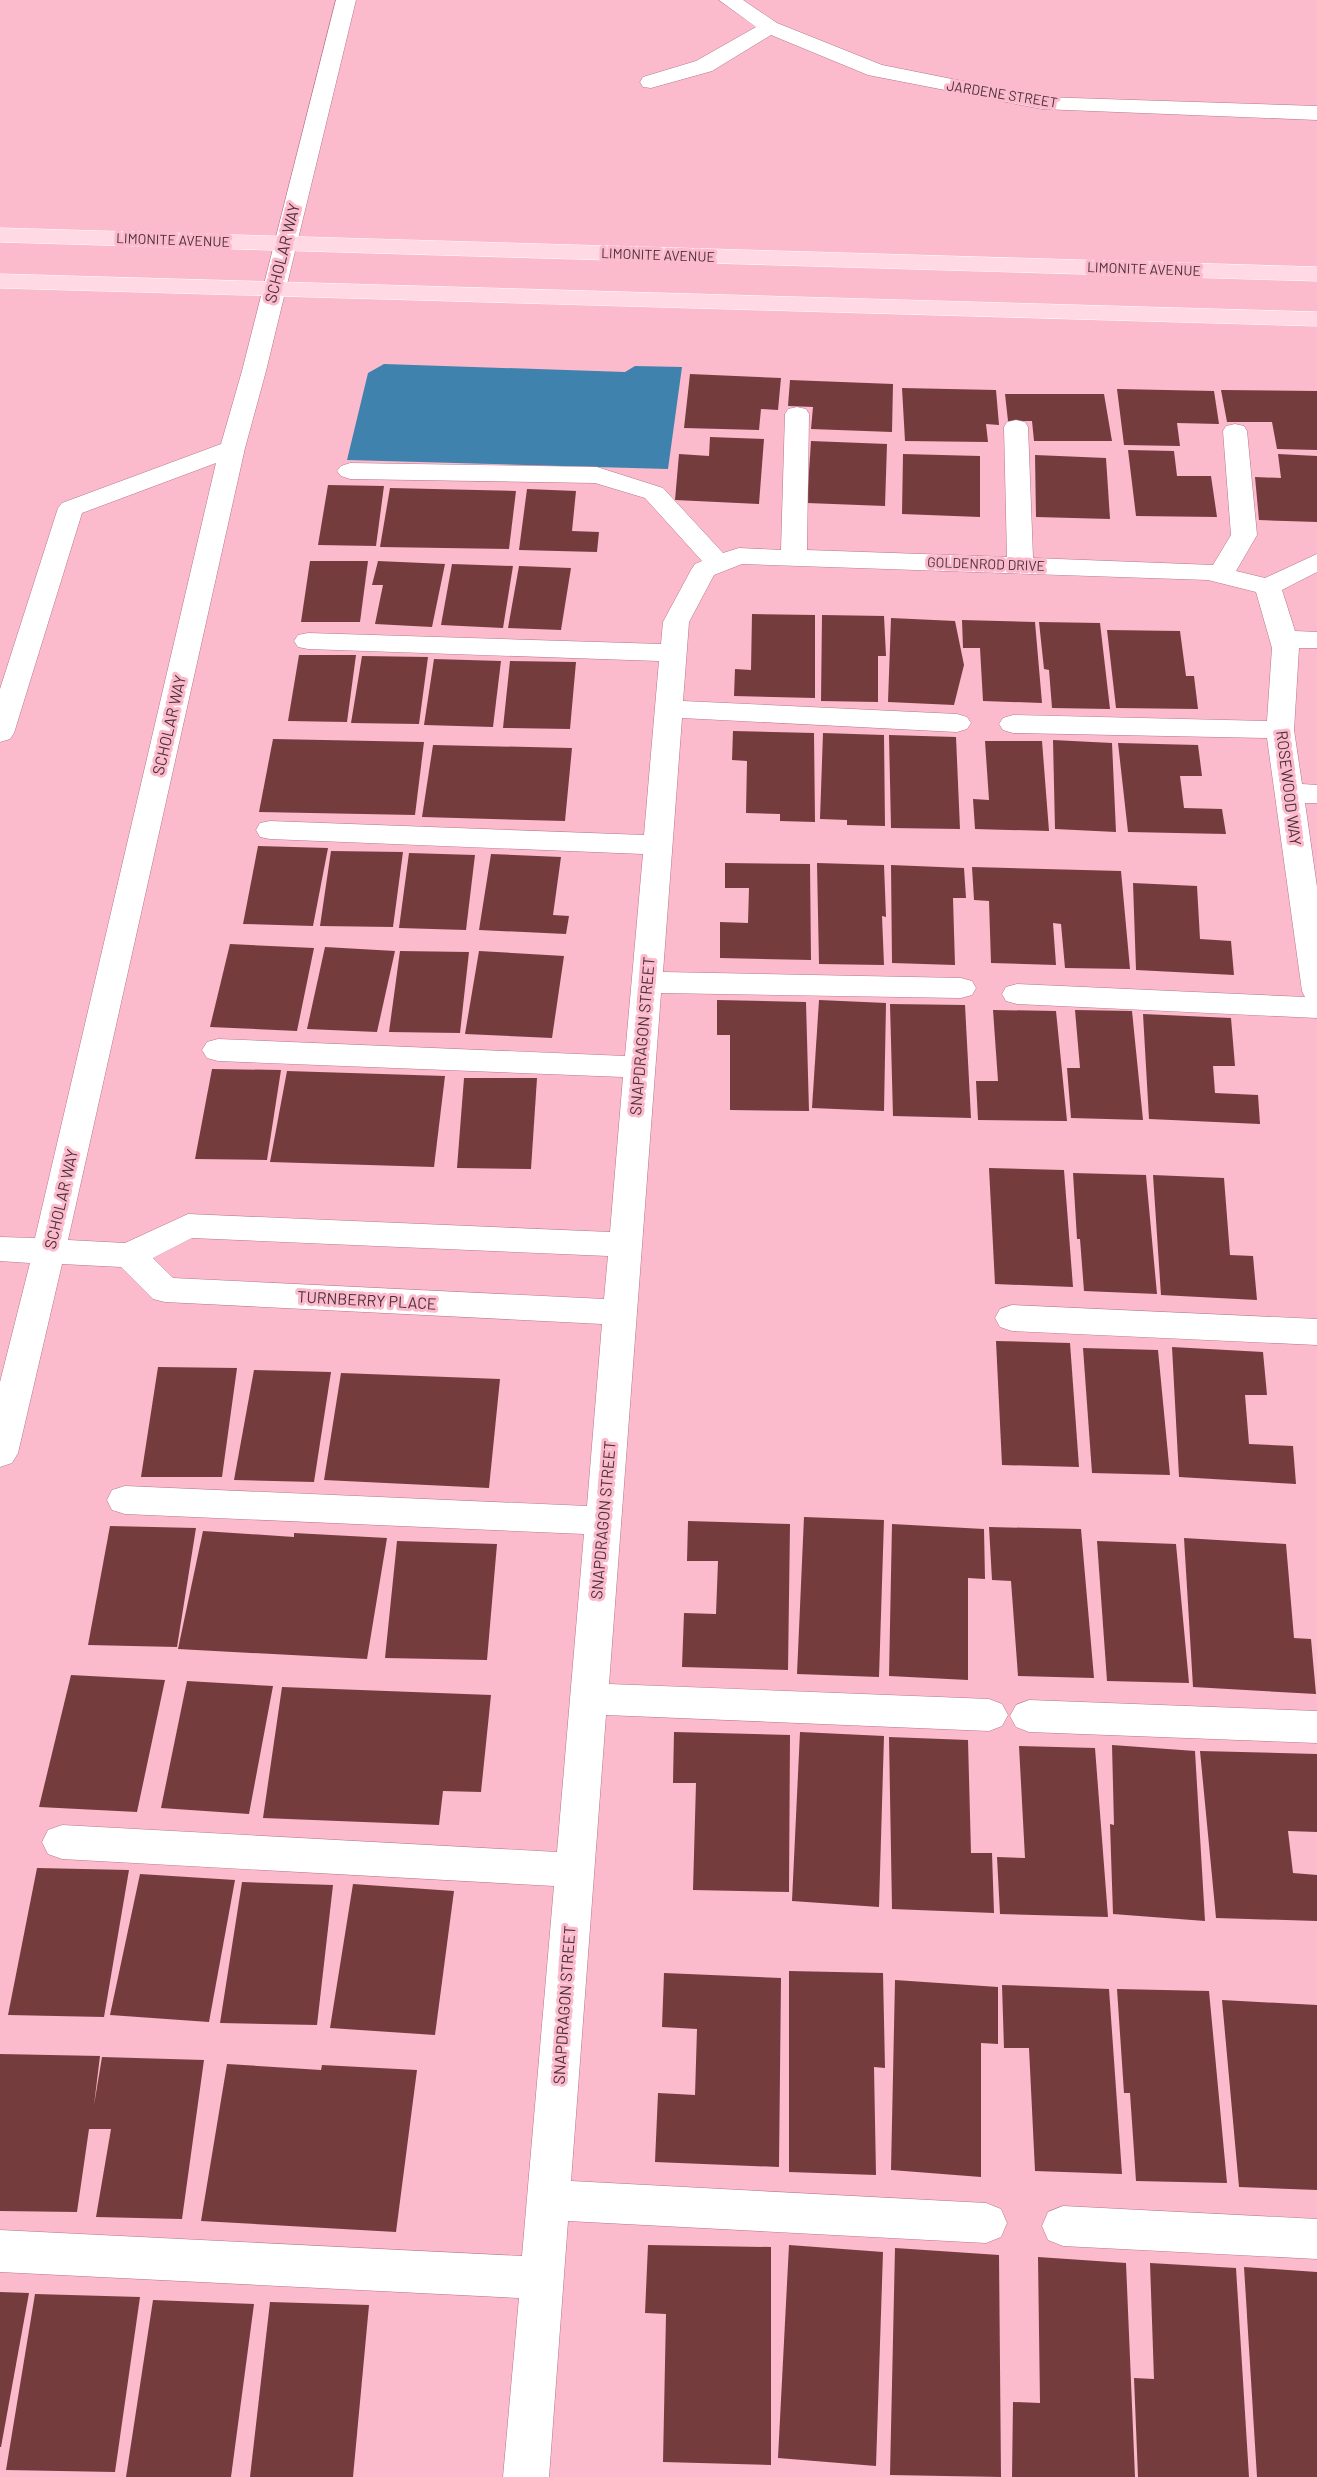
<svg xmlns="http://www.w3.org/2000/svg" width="1317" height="2477" font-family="Barlow,sans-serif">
  <rect width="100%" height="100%" fill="#fcbacd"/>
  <polygon fill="#4082ae" points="384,364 625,372 635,366 682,367 668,469 347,460 368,373"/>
  <g fill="#753c3d">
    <polygon points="690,374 781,378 778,410 761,409 759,430 684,428"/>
    <polygon points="790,380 893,384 892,432 811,429 813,407 788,406"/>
    <polygon points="902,388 996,390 999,425 986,424 988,442 905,441"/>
    <polygon points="1117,389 1214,391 1219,424 1177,423 1180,446 1124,445"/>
    <polygon points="1221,390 1317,391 1317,450 1277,449 1272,422 1227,422"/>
    <polygon points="1005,394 1104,394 1112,441 1034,441 1032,421 1008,421"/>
    <polygon points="710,437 764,439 759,504 675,500 679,454 709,456"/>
    <polygon points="811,441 887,444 885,506 807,503"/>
    <polygon points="1128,450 1174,451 1177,476 1211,476 1217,517 1136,516"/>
    <polygon points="903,454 980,456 980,517 902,514"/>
    <polygon points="1278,454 1317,456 1317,522 1259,520 1255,477 1281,478"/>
    <polygon points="1035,455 1106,458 1110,519 1036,517"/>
    <polygon points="328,485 384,486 376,546 318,545"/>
    <polygon points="390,488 516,491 509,549 380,547"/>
    <polygon points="527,489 576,491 572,531 599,532 597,552 519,550"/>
    <polygon points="310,561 368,561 360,622 301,622"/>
    <polygon points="378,561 445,564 432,627 375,624 383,585 372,585"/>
    <polygon points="452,564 513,566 503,628 441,625"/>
    <polygon points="519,566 571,568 561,630 508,628"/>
    <polygon points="752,614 815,615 815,698 734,696 735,669 751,670"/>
    <polygon points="822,615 884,616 886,656 878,656 878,702 821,701"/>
    <polygon points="891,618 955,621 964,665 954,705 888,702"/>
    <polygon points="962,620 1035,622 1042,703 983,701 980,648 963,648"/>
    <polygon points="1039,622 1100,623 1110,709 1052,708 1049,670 1044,669"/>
    <polygon points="1107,630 1180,631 1186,676 1194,676 1198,709 1116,708"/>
    <polygon points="299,655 356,655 347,722 288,721"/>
    <polygon points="362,656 428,657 419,724 351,723"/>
    <polygon points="434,659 501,661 493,727 424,725"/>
    <polygon points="510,661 576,662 570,729 503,728"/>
    <polygon points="733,731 814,733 815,822 780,821 780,814 746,813 747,761 732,760"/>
    <polygon points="823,733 884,735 885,826 847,825 847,820 820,819"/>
    <polygon points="889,735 956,737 960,829 891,828"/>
    <polygon points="273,739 424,742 415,815 259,812"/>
    <polygon points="1053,740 1112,743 1116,832 1055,829"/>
    <polygon points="985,741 1042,741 1049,831 975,829 973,799 989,800"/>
    <polygon points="1118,743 1198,745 1202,776 1180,776 1184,808 1222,809 1226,834 1128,832"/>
    <polygon points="433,745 572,748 565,821 422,817"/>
    <polygon points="258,846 328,848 313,926 243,924"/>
    <polygon points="331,851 403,852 393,927 320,926"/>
    <polygon points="409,853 475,855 466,930 399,928"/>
    <polygon points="491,854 561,857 553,915 569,916 566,934 479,930"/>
    <polygon points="725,863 810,864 811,960 720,958 720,922 748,923 749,888 725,888"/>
    <polygon points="817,863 884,865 886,917 882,916 884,965 819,964"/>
    <polygon points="891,865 964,868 966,898 953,898 955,965 892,963"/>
    <polygon points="972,867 1121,871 1130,969 1065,968 1061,924 1053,923 1056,965 991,963 989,901 974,900"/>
    <polygon points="1133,883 1197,886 1200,939 1231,941 1234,975 1136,970"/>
    <polygon points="230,944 314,948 297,1031 210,1027"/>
    <polygon points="325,947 395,951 377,1032 307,1029"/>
    <polygon points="400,951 469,952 460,1033 389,1032"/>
    <polygon points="479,951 564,956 552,1038 465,1034"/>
    <polygon points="717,1000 806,1002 809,1111 730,1110 730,1035 717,1035"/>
    <polygon points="819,1000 886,1003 884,1111 812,1108"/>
    <polygon points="890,1004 965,1005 971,1118 893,1116"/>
    <polygon points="993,1010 1056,1011 1067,1121 978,1120 976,1081 998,1081"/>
    <polygon points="1075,1010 1132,1011 1143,1120 1071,1118 1067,1068 1080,1068"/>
    <polygon points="1143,1014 1231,1018 1235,1066 1213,1066 1215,1093 1258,1095 1260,1124 1149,1119"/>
    <polygon points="212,1069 281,1070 267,1160 195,1159"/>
    <polygon points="287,1071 445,1076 434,1167 270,1162"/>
    <polygon points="464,1078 537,1078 531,1169 457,1168"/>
    <polygon points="989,1168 1064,1170 1073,1287 995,1284"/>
    <polygon points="1073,1173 1146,1175 1157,1294 1084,1291 1080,1239 1077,1239"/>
    <polygon points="1153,1175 1224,1178 1230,1255 1253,1256 1257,1300 1161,1295"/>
    <polygon points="996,1341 1070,1343 1079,1467 1002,1465"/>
    <polygon points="1172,1347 1263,1352 1267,1395 1245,1395 1249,1444 1293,1446 1296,1484 1179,1477"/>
    <polygon points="1083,1348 1158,1350 1170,1475 1092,1473"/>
    <polygon points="158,1367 237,1368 222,1477 141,1477"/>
    <polygon points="254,1370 331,1372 314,1482 234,1480"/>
    <polygon points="341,1373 500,1379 489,1488 324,1480"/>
    <polygon points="804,1517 884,1520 879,1677 797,1674"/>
    <polygon points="688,1521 790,1524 788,1670 682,1667 684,1613 716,1614 718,1561 687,1561"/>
    <polygon points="892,1524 984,1529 985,1579 968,1578 968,1680 889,1676"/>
    <polygon points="110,1526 196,1528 177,1647 88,1645"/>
    <polygon points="989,1527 1081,1529 1094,1678 1018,1676 1011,1581 992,1580"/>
    <polygon points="203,1531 294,1537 294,1533 387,1538 367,1659 178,1649"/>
    <polygon points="1184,1538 1286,1544 1294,1638 1311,1639 1316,1694 1193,1687"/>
    <polygon points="397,1541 497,1544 487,1660 385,1658"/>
    <polygon points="1097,1541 1176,1544 1189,1683 1107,1681"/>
    <polygon points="71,1675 165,1680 137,1812 39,1807"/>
    <polygon points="187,1681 273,1686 249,1814 161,1808"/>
    <polygon points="282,1687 491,1695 481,1792 443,1791 439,1825 263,1818"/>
    <polygon points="674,1732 790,1735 789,1892 693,1890 696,1783 673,1783"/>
    <polygon points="800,1732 884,1736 879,1907 792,1901"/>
    <polygon points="889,1737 968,1740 971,1853 992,1853 994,1913 892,1909"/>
    <polygon points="1112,1745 1195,1751 1205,1921 1113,1914 1110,1824 1114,1825"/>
    <polygon points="1019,1746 1095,1748 1108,1917 1000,1914 997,1857 1025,1858"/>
    <polygon points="1200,1751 1317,1754 1317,1832 1288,1831 1293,1873 1317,1875 1317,1921 1216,1918"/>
    <polygon points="37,1868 129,1870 104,2017 8,2015"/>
    <polygon points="140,1874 235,1880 209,2022 110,2015"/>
    <polygon points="242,1882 333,1885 317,2025 220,2023"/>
    <polygon points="353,1884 454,1891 435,2035 330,2028"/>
    <polygon points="789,1971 883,1973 885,2068 874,2067 876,2175 789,2172"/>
    <polygon points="664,1973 781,1978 779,2167 655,2162 658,2093 695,2095 697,2029 662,2027"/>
    <polygon points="895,1980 998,1987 998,2044 981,2043 981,2177 891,2170"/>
    <polygon points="1002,1985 1109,1989 1122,2174 1035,2171 1029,2048 1004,2048"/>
    <polygon points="1117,1989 1209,1991 1227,2183 1136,2181 1130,2093 1124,2093"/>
    <polygon points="1222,2000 1317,2005 1317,2190 1239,2187"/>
    <polygon points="0,2054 100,2056 94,2105 102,2057 204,2060 182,2219 96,2217 111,2129 89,2129 77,2212 0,2211"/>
    <polygon points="227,2064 321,2070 322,2065 417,2070 396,2232 201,2221"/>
    <polygon points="648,2245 771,2247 771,2465 663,2462 666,2314 645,2313"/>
    <polygon points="789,2245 883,2252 876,2466 778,2458"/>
    <polygon points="895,2248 999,2255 1001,2477 890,2475"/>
    <polygon points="1038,2257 1126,2263 1135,2477 1012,2477 1013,2402 1040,2403"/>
    <polygon points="1150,2263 1236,2268 1249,2477 1138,2477 1134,2378 1154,2379"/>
    <polygon points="1244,2267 1317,2272 1317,2477 1257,2477"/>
    <polygon points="0,2292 29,2293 1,2447 0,2447"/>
    <polygon points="35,2294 140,2297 115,2472 6,2470"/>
    <polygon points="153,2300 254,2304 231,2477 126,2477"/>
    <polygon points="270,2302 369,2305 353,2477 250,2477"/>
  </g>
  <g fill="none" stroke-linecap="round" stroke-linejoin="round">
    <defs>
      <g id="minor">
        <path d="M336 0H356L266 371 245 448 68 1240 125 1243 188 1214 610 1232 623 1077 218 1061 207 1058 202 1050 207 1042 218 1039 625 1056 643 854 270 839 260 837 256 830 260 823 270 821 644 835 659 661 308 649 298 647 294 641 298 635 308 633 661 644 663 622 691 570 695 564 702 561 645 498 595 483 350 479 341 476 337 471 341 466 350 463 597 467 663 488 723 553 739 548 781 550 785 414 788 409 797 407 806 409 809 414 807 550 1007 557 1004 427 1007 422 1016 420 1025 422 1028 427 1033 558 1213 565 1231 535 1223 431 1226 426 1235 424 1244 426 1247 431 1257 535 1236 571 1265 578 1317 554V572L1282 590 1295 631 1317 632V648H1299L1294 730 1302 784 1317 785V803H1305L1317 887V1018L1017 1004 1006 1001 1002 994 1006 987 1017 984 1305 997 1302 991 1267 738 1013 733 1003 730 999 724 1003 718 1013 715 1267 721 1272 648 1256 592 1208 580 742 564 714 575 689 622 683 701 957 714 967 717 971 723 967 729 957 732 682 718 663 972 961 978 972 981 976 988 972 995 961 998 661 993 609 1684 989 1699 1002 1704 1008 1715 1002 1726 989 1731 606 1715 571 2181 986 2203 1001 2209 1007 2223 1001 2237 986 2243 568 2221 549 2477H503L519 2298 0 2272V2230L522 2256 554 1886 62 1859 48 1854 42 1842 48 1830 62 1825 557 1852 584 1534 125 1514 112 1510 107 1500 112 1490 125 1486 587 1506 602 1324 165 1302 153 1299 121 1267 62 1264 18 1453 12 1463 0 1467V1382L30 1263 0 1261V1237L35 1238 216 463 82 513 14 733 10 739 0 742V689L58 508 62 503 221 444 242 371ZM192 1238 608 1256 604 1299 173 1278 153 1258Z"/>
        <polygon points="719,0 743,0 777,23 882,65 1042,97 1317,106 1317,120 1042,109 868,75 771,35 712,71 651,88 643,87 640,82 643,77 696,61 756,27"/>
        <polygon points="1012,1305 1317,1319 1317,1345 1012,1331 1000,1327 995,1318 1000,1309"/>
        <polygon points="1029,1700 1317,1711 1317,1743 1029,1732 1016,1727 1010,1716 1016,1705"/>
        <polygon points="1063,2206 1317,2219 1317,2259 1063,2246 1048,2240 1042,2226 1048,2212"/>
      </g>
      <g id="major">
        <polygon points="0,228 1317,267 1317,281 0,242"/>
        <polygon points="0,274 1317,312 1317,326 0,288"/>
      </g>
    </defs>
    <use href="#minor" stroke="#b4788a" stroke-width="1"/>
    <use href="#major" stroke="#fff" stroke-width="1"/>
    <use href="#minor" fill="#fff" fill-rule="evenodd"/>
    <use href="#major" fill="#ffdae4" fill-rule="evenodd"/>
  </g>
  <g text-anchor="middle" stroke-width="6" stroke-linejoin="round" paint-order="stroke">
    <g font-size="14" fill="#4b3139" stroke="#fcbacd">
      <text transform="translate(1002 94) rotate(9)" y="5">JARDENE STREET</text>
      <text transform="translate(173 240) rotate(2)" y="5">LIMONITE AVENUE</text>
      <text transform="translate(658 255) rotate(2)" y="5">LIMONITE AVENUE</text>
      <text transform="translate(1144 269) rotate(2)" y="5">LIMONITE AVENUE</text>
      <text transform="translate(986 564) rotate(2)" y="5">GOLDENROD DRIVE</text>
    </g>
    <g font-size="16" fill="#4b3139" stroke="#fcbacd">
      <text transform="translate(282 253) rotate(-76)" y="6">SCHOLAR WAY</text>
      <text transform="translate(169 725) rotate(-77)" y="6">SCHOLAR WAY</text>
      <text transform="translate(1289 788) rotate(83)" y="6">ROSEWOOD WAY</text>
      <text transform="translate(642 1036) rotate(-85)" y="6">SNAPDRAGON STREET</text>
      <text transform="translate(61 1199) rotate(-77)" y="6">SCHOLAR WAY</text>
      <text transform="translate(367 1300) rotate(3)" y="6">TURNBERRY PLACE</text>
      <text transform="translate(603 1520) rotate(-85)" y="6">SNAPDRAGON STREET</text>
      <text transform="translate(564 2005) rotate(-86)" y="6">SNAPDRAGON STREET</text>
    </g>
  </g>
</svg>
